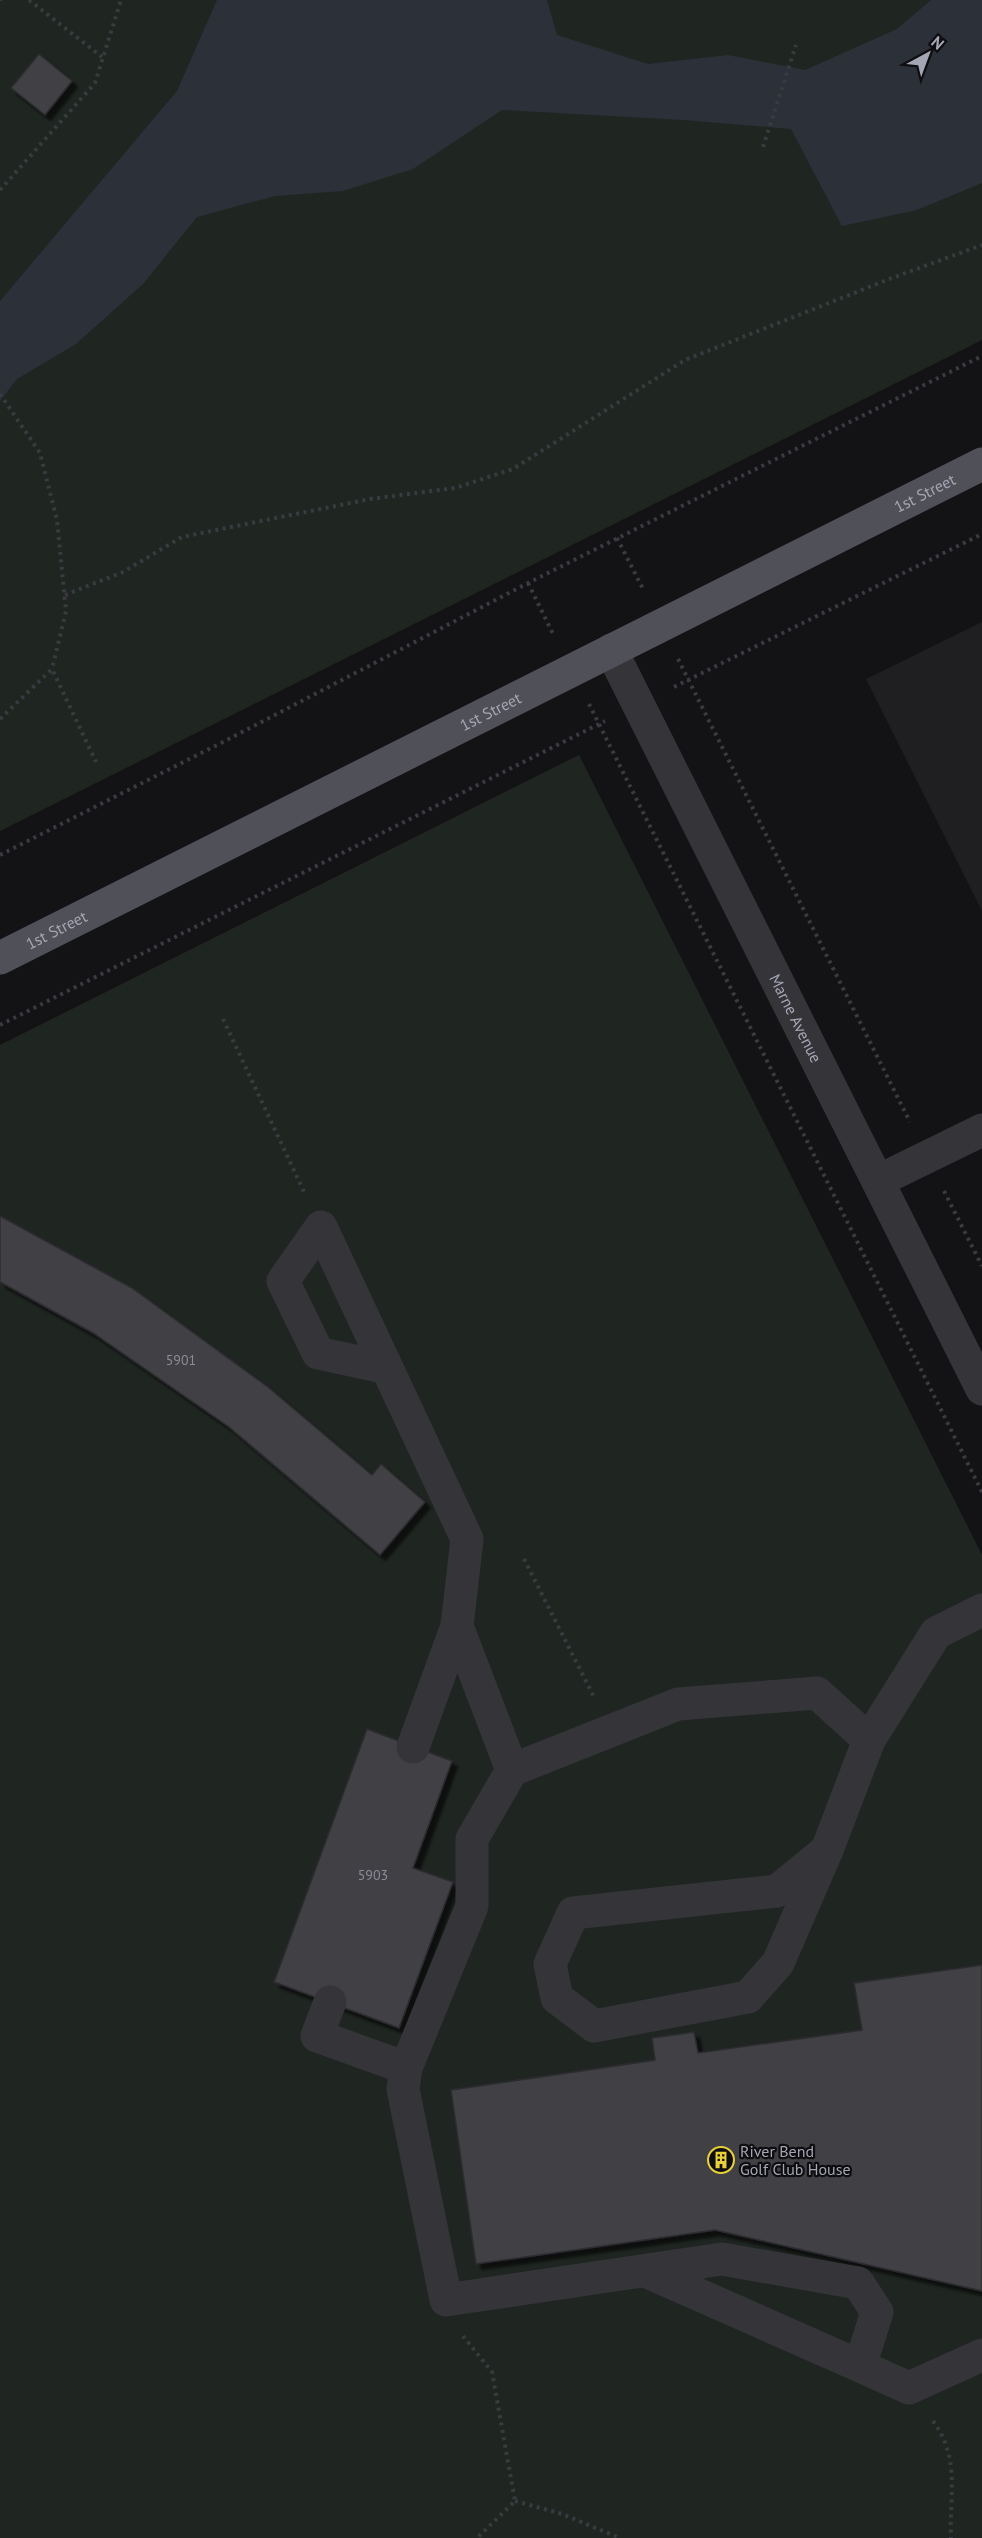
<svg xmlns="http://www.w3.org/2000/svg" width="982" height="2538" font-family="'PT Sans',sans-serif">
  <defs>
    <filter id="shadow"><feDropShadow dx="5.5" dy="5.5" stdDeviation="1.5" flood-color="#0009"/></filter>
  </defs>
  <rect width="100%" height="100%" fill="#131214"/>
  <polygon fill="#1f1e21" points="982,622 982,911 866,679"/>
  <g fill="#1f2621">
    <polygon points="0,0 982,0 982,340 0,831"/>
    <polygon points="579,755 982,1555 982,2538 0,2538 0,1045"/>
  </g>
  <polygon fill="#2b3039" points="217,0 547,0 557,35 648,64 728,55 805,70 897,29 931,0 982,0 982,183 917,210 842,226 791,129 684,120 502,110 413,169 343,191 275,196 197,217 143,284 76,344 17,379 0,401 0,301 177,91"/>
  <g fill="#3f3f44" stroke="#2d2c30" stroke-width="1.5" filter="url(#shadow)">
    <polygon points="39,54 72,81 45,115 11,88"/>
    <polygon points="0,1216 132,1288 268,1387 372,1475 381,1464 425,1502 380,1555 229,1427 93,1333 0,1282"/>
    <polygon points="367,1729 452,1761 413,1868 453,1882 399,2028 274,1982"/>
    <polygon points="982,1965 982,2291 715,2230 476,2264 451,2090 655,2060 652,2038 694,2032 698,2053 862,2030 854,1983"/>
  </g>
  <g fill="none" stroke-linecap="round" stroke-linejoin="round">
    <g stroke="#3a3a40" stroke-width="4" stroke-dasharray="3 4.5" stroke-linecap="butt">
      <polyline points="29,0 102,57"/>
      <polyline points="0,1 0,0"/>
      <polyline points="763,147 796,45"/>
      <polyline points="0,190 95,83 121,0"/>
      <polyline points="0,394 40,453 57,520 66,611 52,669"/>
      <polyline points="617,538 644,591"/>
      <polyline points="528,583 554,636"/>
      <polyline points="65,595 123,572 182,537 370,499 455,488 513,469 685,360 892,278 982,245"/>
      <polyline points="678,659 910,1122"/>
      <polyline points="674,687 982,534"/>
      <polyline points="589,704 982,1492"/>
      <polyline points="0,719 52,669 96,762"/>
      <polyline points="0,855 223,742 528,583 982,356"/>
      <polyline points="223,1019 305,1194"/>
      <polyline points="0,1025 605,721"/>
      <polyline points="944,1191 982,1266"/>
      <polyline points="524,1559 594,1697"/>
      <polyline points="463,2336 492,2372 515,2501 477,2538"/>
      <path d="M933 2421C961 2459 949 2495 951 2538"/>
      <polyline points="515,2501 562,2514 620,2538"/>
    </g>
    <g stroke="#343439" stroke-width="33">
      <path id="s1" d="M611 650 982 1389"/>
      <polyline points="878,1181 982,1130"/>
      <polyline points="387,1368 318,1353 283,1281 321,1227 467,1539 457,1626 512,1770"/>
      <polyline points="413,1747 457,1626"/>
      <polyline points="827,1850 777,1891 573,1913 550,1964 557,1998 594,2026 748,1997 778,1963 827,1850 869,1740 936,1633 982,1610"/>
      <polyline points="330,2002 317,2036 406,2068"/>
      <polyline points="645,2271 860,2366 877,2312 858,2283 722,2259 446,2300 403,2089 406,2068 472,1906 472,1839 512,1770 678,1704 817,1693 869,1740"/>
      <polyline points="860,2366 909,2388 982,2355"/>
    </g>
    <path stroke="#505058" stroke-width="33" id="s2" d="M0 958 982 464"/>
  </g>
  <defs>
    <symbol id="building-ring" viewBox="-11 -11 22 22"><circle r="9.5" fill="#0e0d0f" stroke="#e8d036" stroke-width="1.5"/><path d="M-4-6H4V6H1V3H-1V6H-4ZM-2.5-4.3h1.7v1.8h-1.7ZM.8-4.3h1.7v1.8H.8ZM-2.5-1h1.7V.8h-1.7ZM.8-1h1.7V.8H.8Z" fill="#e8d036"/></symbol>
  </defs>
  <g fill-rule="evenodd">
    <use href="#building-ring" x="706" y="2145" width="30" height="30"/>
  </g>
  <g text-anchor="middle" stroke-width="4.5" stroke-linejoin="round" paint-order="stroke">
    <g font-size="14" fill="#8c8c98">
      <text x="181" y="1365">5901</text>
      <text x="373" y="1880">5903</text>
    </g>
    <g font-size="16" fill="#a5a6b4" stroke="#0e0d0f">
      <text dy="6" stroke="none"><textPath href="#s2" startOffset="1035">1st Street</textPath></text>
      <text dy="6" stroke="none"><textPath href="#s2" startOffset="549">1st Street</textPath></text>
      <text dy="6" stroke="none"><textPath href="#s2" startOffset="63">1st Street</textPath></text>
      <text dy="6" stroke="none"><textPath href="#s1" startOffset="412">Marne Avenue</textPath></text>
    </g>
    <g font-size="16" fill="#a5a6b4" stroke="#0e0d0f" text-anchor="start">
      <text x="740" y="2157">River Bend<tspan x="740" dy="18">Golf Club House</tspan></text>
    </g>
  </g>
  <g transform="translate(928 54) rotate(41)" stroke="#0e0d0f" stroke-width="4.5" paint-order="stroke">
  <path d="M0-4.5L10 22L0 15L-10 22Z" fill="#a5a6b4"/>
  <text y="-9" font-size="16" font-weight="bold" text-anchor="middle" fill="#a5a6b4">N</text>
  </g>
</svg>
